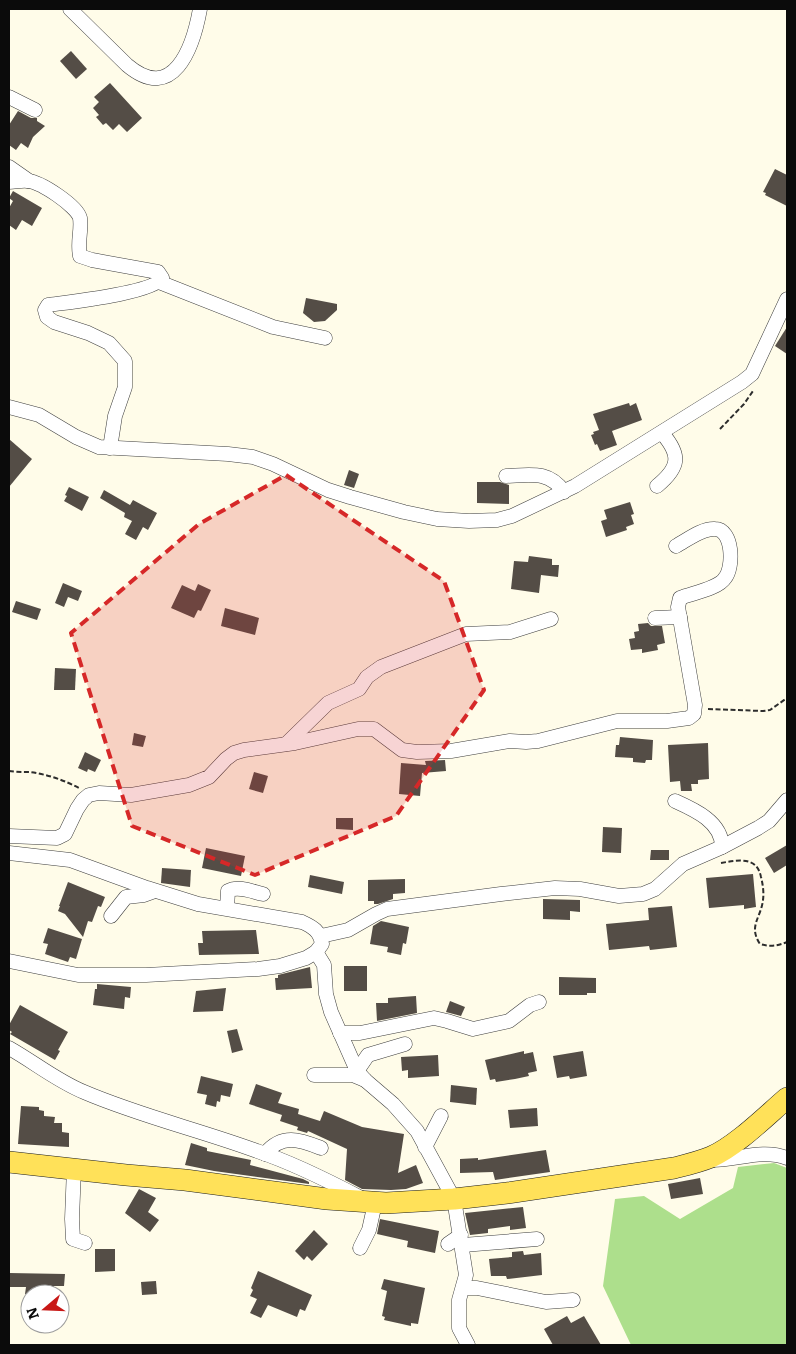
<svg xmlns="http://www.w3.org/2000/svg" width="796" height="1354" font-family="Literata,serif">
  <rect width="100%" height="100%" fill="#fffce9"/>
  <polygon fill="#addf8c" points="774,1163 787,1168 787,1345 631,1345 603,1286 615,1199 644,1196 680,1219 733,1188 738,1167"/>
  <g fill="#544d46">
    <polygon points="71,51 87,69 76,79 60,61"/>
    <polygon points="110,83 142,118 127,132 119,124 113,130 106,123 103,125 96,117 99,115 93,108 99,102 94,97"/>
    <polygon points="18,111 31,118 37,118 37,121 45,126 33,137 28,148 21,143 16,150 9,145 9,125"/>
    <polygon points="775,169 787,175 787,206 765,195 766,193 763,192"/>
    <polygon points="13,191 42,208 32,226 22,220 16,230 9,225 9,208 13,201 9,198"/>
    <polygon points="306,298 337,304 337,310 325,321 314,322 303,313"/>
    <polygon points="787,327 787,354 775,346"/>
    <polygon points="629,403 630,406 636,403 642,420 612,431 617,445 600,451 597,444 595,445 591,435 594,434 593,432 599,430 593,414"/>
    <polygon points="9,439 32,459 9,487"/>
    <polygon points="349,470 359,474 354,488 344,485"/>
    <polygon points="477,482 500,482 509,485 509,504 477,503"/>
    <polygon points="69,487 89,497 82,511 64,501 67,496 65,495"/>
    <polygon points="104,490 130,505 133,500 157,513 148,530 143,527 136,540 125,534 132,521 124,517 125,513 100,498"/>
    <polygon points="630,502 634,514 631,515 634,524 626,527 627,530 606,537 601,521 607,519 604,510"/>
    <polygon points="529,556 552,559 552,565 559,565 558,577 541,575 539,593 511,589 514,561 528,562"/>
    <polygon points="63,583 82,591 78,601 68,597 64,607 55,603"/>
    <polygon points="198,584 211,590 201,611 198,610 194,618 171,608 182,585 195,591"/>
    <polygon points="16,601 41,609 37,620 12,612"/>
    <polygon points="225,608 259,618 255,635 221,626"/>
    <polygon points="648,623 651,626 662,626 665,643 657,645 658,650 642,653 642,649 631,650 629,639 635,638 634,632 639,631 638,624"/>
    <polygon points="55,668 76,669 75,690 54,690"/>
    <polygon points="134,733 146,736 143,747 132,745"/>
    <polygon points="620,737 653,740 652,760 646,760 645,763 633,762 633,758 615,757 616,745 619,745"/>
    <polygon points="708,743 709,779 698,780 698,784 691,784 692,791 681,791 680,781 670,782 668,745"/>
    <polygon points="85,752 101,760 95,772 88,769 87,772 78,768"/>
    <polygon points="445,760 446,771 422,773 420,796 399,794 401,763 426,765 425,761"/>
    <polygon points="254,772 268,776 263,793 249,789"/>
    <polygon points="336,818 353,818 353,830 336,829"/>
    <polygon points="603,827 622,828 621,853 602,852"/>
    <polygon points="787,845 787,865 774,873 765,858"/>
    <polygon points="206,848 245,856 241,876 202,868"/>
    <polygon points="651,850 669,850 669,860 650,860"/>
    <polygon points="162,868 191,870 190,887 161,883"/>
    <polygon points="753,874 756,907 744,909 744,905 709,908 706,878"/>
    <polygon points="310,875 344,882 342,894 308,887"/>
    <polygon points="405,879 405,893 393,894 393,899 378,904 374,904 374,901 368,901 368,880"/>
    <polygon points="68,882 105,897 101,907 98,906 92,922 88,921 83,937 65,914 58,911 60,906 59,906"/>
    <polygon points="543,899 580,900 580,912 570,911 570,920 543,919"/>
    <polygon points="672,906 677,947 650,950 649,946 609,950 606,924 649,920 648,908"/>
    <polygon points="381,921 409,927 406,944 403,943 401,955 387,952 388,947 370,944 373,926"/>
    <polygon points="48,928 82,939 76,959 70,957 68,962 45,954 48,944 43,943"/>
    <polygon points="256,930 259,954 199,955 198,943 203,943 202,931"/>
    <rect x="344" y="966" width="23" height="25"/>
    <polygon points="310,967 312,988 276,990 275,978 278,978 278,975"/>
    <polygon points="559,977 596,978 596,993 587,993 587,995 559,995"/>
    <polygon points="97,984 131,987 130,998 125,997 124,1009 93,1005 95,989 97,989"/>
    <polygon points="226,988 223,1011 193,1012 196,991"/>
    <polygon points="416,996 417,1013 377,1021 376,1003 388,1003 388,998"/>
    <polygon points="450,1001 465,1007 461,1016 446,1012"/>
    <polygon points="20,1005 68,1032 58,1050 60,1051 55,1060 10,1034 12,1032 9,1030 9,1025"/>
    <polygon points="237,1029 243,1050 232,1053 227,1031"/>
    <polygon points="524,1051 524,1054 533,1052 537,1071 528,1073 529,1076 515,1079 496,1082 495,1079 490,1080 485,1060"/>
    <polygon points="583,1051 587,1076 570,1079 569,1076 557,1078 553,1056"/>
    <polygon points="438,1055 439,1076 408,1078 408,1070 402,1071 401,1057"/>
    <polygon points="201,1076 233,1084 230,1097 221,1095 220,1102 217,1101 216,1107 205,1104 207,1095 197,1093"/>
    <polygon points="256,1084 282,1093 278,1103 299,1109 298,1114 320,1121 324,1111 362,1127 404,1134 398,1173 416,1165 423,1183 406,1189 391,1190 362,1189 345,1180 347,1149 308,1131 307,1133 297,1130 298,1127 280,1121 282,1115 249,1104"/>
    <polygon points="451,1085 477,1088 476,1105 450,1102"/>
    <polygon points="21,1106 39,1107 39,1110 44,1111 44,1116 55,1117 54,1123 62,1123 62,1132 69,1133 69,1147 18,1144"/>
    <polygon points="537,1108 538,1126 510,1128 508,1110"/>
    <polygon points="191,1143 207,1148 207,1151 251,1160 250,1165 303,1179 309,1182 309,1184 214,1171 185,1165"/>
    <polygon points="546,1150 550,1172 495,1180 493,1172 460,1173 460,1159 478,1158 478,1160"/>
    <polygon points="700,1178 703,1194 671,1199 668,1184"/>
    <polygon points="139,1189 156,1198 148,1212 159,1220 150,1232 125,1213"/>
    <polygon points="523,1207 526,1228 510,1230 510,1226 488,1229 488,1233 470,1235 465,1213"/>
    <polygon points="380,1219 439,1231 435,1253 407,1247 408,1241 377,1234"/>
    <polygon points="314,1230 328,1244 312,1261 307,1256 304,1260 295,1251"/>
    <polygon points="95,1249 115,1249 115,1271 95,1272"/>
    <polygon points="523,1251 524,1255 541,1253 542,1275 507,1279 506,1276 491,1276 489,1259 512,1257 512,1252"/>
    <polygon points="258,1271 312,1295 305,1311 300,1309 297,1317 268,1305 261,1318 250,1313 257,1299 250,1296 253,1290 251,1288"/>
    <polygon points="9,1273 65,1274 64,1286 54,1286 54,1294 25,1294 26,1287 9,1287"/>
    <polygon points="384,1279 425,1288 418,1324 411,1323 411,1326 384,1320 385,1317 382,1316 387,1291 381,1289"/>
    <polygon points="156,1281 157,1294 142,1295 141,1282"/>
    <polygon points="567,1316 571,1323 584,1316 601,1345 553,1345 544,1329"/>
  </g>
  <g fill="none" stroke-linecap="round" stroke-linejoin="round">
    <defs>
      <g id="minor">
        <path d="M70 9 127 65C173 104 193 48 200 9"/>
        <polyline points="9,97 35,110"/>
        <polyline points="9,167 29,181"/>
        <path d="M9 182C15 182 22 180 28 181 41 182 77 206 80 218 82 230 77 242 80 256L92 260 158 272 162 278C153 293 69 302 48 305L45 310 47 317 54 322 88 333 109 343 125 361V387L115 416 110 448"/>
        <polyline points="159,282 273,327 325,338"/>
        <polyline points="9,407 39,415 76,437 99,447 228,454 253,457 273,464 328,490 350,497 404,512 437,519 469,521 497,520 512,516 575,486 742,382 752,374 787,299"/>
        <path d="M506 476C530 475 549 470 564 492"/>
        <path d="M657 486C680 467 681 455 662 433"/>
        <polyline points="655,618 680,617"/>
        <polyline points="286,744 328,703 359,689 367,677 381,667 466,634 510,632 551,619"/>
        <path d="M675 801C695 810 722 822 722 847"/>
        <path d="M9 836 57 838 65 834 77 809 83 800 89 795 99 793 131 795 189 785 209 777 226 759 234 753 244 750 295 743 358 729H374L402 750 417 752 451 751 510 741 526 742 538 741 617 721H667L689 718 694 714 695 705 678 607 680 598C692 593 718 589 725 578 734 567 733 529 715 529 702 528 687 540 676 546"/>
        <path d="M9 853 70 860 147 888 198 904 302 922C313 927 320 931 322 944L316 952 306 958 280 966 258 969 146 975H78L9 961"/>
        <path d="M227 908 228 891C238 885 253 892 263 894"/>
        <polyline points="111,916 126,897 144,895 155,891"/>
        <polyline points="321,936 348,930 376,914 387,909 501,894 555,888 580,889 619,896 643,894 655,889 683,864 722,847 758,828 769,821 787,800"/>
        <polyline points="316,952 324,965 326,994 331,1012 357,1071 365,1080 393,1104 417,1131 454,1199 466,1275 459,1300 459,1328 468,1345"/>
        <polyline points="340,1033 360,1033 434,1018 447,1021 473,1029 509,1021 530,1005 539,1002"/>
        <path d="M9 1048C34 1062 57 1081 84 1092 140 1116 200 1130 257 1151 293 1163 327 1180 361 1198"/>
        <polyline points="357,1071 368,1055 405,1044"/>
        <polyline points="314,1075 353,1075 365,1080"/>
        <polyline points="425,1147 441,1116"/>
        <path d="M265 1154C282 1133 300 1140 321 1148"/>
        <path d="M710 1160C736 1161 761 1148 787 1158"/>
        <polyline points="74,1168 72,1219 73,1239 85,1243"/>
        <polyline points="448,1244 461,1235"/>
        <polyline points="463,1245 537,1239"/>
        <polyline points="360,1248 369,1230 375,1203"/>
        <polyline points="464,1288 477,1288 546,1302 573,1300"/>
      </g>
      <path id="primary" d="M9 1162 126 1175 185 1180 327 1199 386 1203 454 1199 507 1193 674 1168C686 1165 699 1162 711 1157 736 1146 765 1117 787 1098"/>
    </defs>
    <use href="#minor" stroke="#3e3e3e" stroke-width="15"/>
    <use href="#primary" stroke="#1c1c1c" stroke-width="22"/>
    <g stroke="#2d2d2d" stroke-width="2" stroke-dasharray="5 2.5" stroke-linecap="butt">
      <polyline points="720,429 744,404 753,391"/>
      <polyline points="708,709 763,711 770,710 787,698"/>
      <path d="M9 771C15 772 22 772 29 772 46 774 64 780 79 788"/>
      <path d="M721 863C738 860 757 856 761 877 763 885 764 893 763 900 761 918 748 926 760 944 770 947 777 946 787 942"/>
    </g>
    <use href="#minor" stroke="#fff" stroke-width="14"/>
    <use href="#primary" stroke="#ffe159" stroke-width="21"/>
  </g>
  <path fill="#d62828" fill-opacity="0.2" stroke="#d62828" stroke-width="4" stroke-dasharray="10 6" stroke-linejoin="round" d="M286 475 444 581 484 690 396 816 255 875 132 826 71 633 199 524Z"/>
  <rect width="796" height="1354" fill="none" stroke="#0b0b0b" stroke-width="20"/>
  <g transform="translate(45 1309) rotate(251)"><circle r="24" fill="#ffffff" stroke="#9d9d9d"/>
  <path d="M0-4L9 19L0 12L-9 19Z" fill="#c81816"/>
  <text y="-8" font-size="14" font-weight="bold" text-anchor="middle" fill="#0b0b0b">N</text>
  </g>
</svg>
